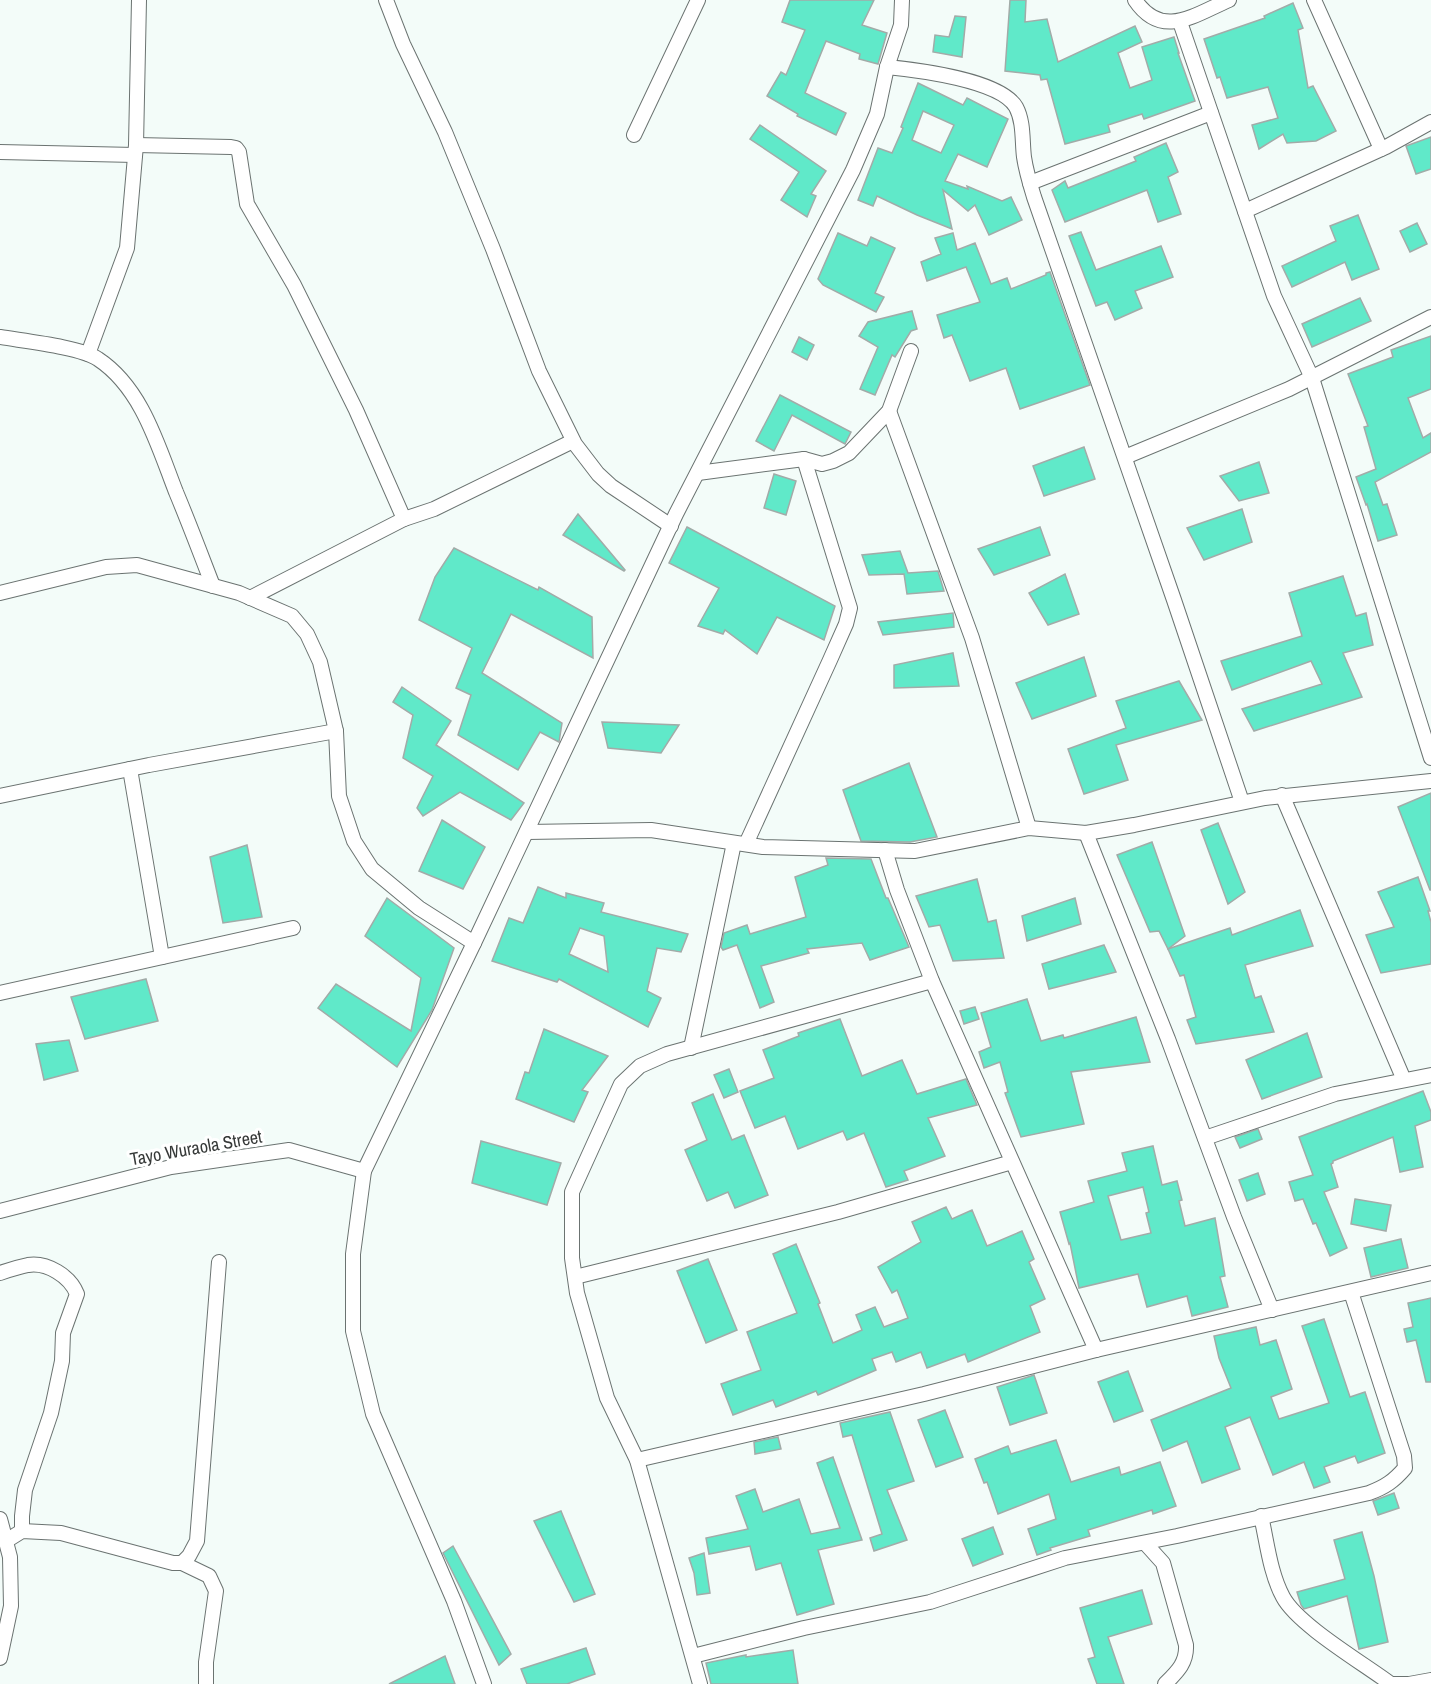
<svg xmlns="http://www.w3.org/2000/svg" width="1431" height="1684" font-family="'Archivo Narrow',sans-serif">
  <rect width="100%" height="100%" fill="#f3fcf9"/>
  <g fill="#60e9c9" stroke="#a2aba8" stroke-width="1.5" fill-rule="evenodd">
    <polygon points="790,0 874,0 862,25 887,33 878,64 859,59 860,54 826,41 805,93 846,113 836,135 797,116 798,114 767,96 781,72 786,75 805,30 782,22"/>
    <polygon points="1010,0 1026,0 1025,22 1047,19 1058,62 1135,26 1142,42 1118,53 1130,88 1152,80 1142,47 1174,37 1179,53 1178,53 1195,101 1144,119 1142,114 1108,125 1110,132 1065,144 1047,79 1041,80 1040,75 1005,71"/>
    <polygon points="1293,3 1303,28 1298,30 1308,88 1313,86 1336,131 1316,141 1287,143 1283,134 1259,149 1252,125 1278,118 1268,87 1227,98 1220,77 1217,78 1204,39 1265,18 1264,16"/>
    <polygon points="955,16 966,17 962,57 933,52 935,35 949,37"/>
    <path d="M918 83 963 105 967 98 1008 119 987 167 958 154 945 181 968 189 967 186 1002 201 1011 197 1022 220 989 235 975 205 968 211 943 190 952 229 917 215 877 196 873 206 858 200 878 148 892 153 903 128 901 127ZM923 111 954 125 941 153 912 140Z"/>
    <polygon points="760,125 826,171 811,194 816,196 807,217 781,200 799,172 750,139"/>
    <polygon points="1431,137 1431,169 1416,174 1406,146"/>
    <polygon points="1166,143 1178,172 1168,177 1181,214 1158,222 1147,190 1065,222 1052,190 1065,181 1068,188 1136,161 1134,157"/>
    <polygon points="1358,215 1379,269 1352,280 1345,262 1292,287 1282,266 1336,241 1330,226"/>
    <polygon points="1417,223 1427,244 1410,252 1400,231"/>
    <polygon points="1081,232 1096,270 1161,246 1173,277 1135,291 1142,308 1115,320 1107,302 1096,306 1069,236"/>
    <polygon points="838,233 867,246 871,237 895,248 875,293 884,297 876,312 823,285 818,279"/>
    <polygon points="953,233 957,250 975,243 991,284 1007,278 1011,289 1046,275 1046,273 1050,272 1090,385 1020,409 1006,368 970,381 952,335 944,338 937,315 980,302 966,267 927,281 921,262 941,254 935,238"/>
    <polygon points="1360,298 1371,321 1312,347 1302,324"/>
    <polygon points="912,311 917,329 911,331 895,357 892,355 875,395 860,389 878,347 859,336 868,322"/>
    <polygon points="1431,336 1431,389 1408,398 1423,438 1431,433 1431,452 1375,482 1383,505 1387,504 1397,535 1378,541 1367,504 1366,505 1356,477 1376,469 1364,427 1368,426 1348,374 1393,357 1391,350"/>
    <polygon points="799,337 814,345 807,360 792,352"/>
    <polygon points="780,395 851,432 845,444 792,415 774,451 756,441"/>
    <polygon points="1084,447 1095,479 1044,496 1033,466"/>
    <polygon points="1259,462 1269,493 1239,501 1220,476"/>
    <polygon points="774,474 796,481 786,515 764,508"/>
    <polygon points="1242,509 1252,542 1204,560 1187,528"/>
    <polygon points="578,514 625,570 624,571 563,535"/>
    <polygon points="687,527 835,606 824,640 777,617 757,654 725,630 723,634 698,626 719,588 669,563"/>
    <polygon points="1040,527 1050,555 994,575 978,549"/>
    <polygon points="454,548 538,590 539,587 592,617 593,658 511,614 482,673 562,723 559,742 540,732 518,770 458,735 471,695 456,688 472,648 419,620 435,577"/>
    <polygon points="900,551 908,573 938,571 944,591 907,594 904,574 869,575 862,555"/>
    <polygon points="1065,574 1079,614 1048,625 1029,593"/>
    <polygon points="1343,576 1356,616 1366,613 1373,645 1343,653 1362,697 1254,731 1242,709 1322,684 1311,661 1232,690 1221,661 1302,636 1289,593"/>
    <polygon points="953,613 954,627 883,635 878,622"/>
    <polygon points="953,653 959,686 894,688 894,665"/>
    <polygon points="1084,657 1096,696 1032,719 1016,683"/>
    <polygon points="1179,681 1202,720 1116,745 1128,780 1084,794 1068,749 1126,728 1116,701"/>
    <polygon points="402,687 451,721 436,745 524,803 511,820 460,792 423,816 417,808 433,776 403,758 413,715 393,702"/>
    <polygon points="602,722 679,725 661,753 608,748"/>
    <polygon points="909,763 937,837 910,842 861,841 843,790"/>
    <polygon points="1431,793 1431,890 1430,890 1398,807"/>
    <polygon points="442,820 485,847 463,889 419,871"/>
    <polygon points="1218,823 1245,892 1228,904 1201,830"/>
    <polygon points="1152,842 1185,936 1168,949 1159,931 1150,932 1117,855"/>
    <polygon points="247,845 262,917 223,923 210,857"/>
    <polygon points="826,858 871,859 886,898 888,898 909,947 870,960 862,943 807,949 809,953 761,966 774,1002 760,1008 737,945 723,950 721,947 724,933 747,925 750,934 806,917 795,877 828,865"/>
    <polygon points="1418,877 1430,911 1428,911 1431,922 1431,964 1381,973 1366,935 1394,927 1378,892"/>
    <polygon points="977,879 988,922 996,920 1004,958 953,961 940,925 929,927 916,896"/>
    <path d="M538 887 566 898V893L604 903 601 912 688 934 681 952 657 948 647 991 661 998 648 1027 559 979 557 982 492 961 509 918 523 923ZM580 928 604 936 608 972 569 954Z"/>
    <polygon points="387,898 454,948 432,1010 397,1067 318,1008 336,984 411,1031 421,978 365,936"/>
    <polygon points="1075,898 1081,924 1027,941 1022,916"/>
    <polygon points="1300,910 1313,946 1245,965 1255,998 1261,996 1274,1032 1196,1044 1187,1020 1196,1017 1184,975 1180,976 1168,949 1230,928 1232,935"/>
    <polygon points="1104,945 1116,972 1049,989 1042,964"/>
    <polygon points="146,979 158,1021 85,1039 71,997"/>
    <polygon points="1027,999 1041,1041 1063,1035 1064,1038 1136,1017 1150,1062 1071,1072 1084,1124 1021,1137 1005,1093 1008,1092 1000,1062 984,1068 979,1052 991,1047 981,1013"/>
    <polygon points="975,1007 979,1019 964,1024 960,1011"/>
    <polygon points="840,1019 862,1076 902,1060 917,1094 966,1079 977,1105 928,1118 945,1156 904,1171 908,1180 886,1187 864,1133 847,1140 843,1131 798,1149 785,1116 755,1128 740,1091 774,1078 763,1050 799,1036 798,1033"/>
    <polygon points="544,1029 608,1056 582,1090 588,1092 574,1122 516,1099 525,1072 529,1073"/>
    <polygon points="1307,1033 1322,1077 1262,1099 1246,1060"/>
    <polygon points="69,1040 78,1071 44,1080 36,1044"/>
    <polygon points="729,1069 738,1092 724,1098 714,1075"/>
    <polygon points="1423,1091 1431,1112 1431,1120 1415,1126 1423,1167 1400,1172 1393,1137 1333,1161 1333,1163 1331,1164 1338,1187 1324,1192 1347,1248 1330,1256 1316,1223 1313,1224 1303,1199 1295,1201 1289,1182 1313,1175 1299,1137"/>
    <polygon points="713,1094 732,1140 744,1135 768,1195 735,1208 728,1192 707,1201 685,1150 707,1140 692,1103"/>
    <polygon points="1258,1129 1262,1139 1240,1148 1235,1137"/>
    <polygon points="481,1141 561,1163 547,1205 472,1183"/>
    <path d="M1153 1146 1162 1185 1177 1181 1182 1200 1179 1201 1185 1226 1215 1218 1225 1276 1220 1277 1228 1307 1192 1316 1187 1296 1147 1307 1138 1274 1079 1288 1070 1243 1069 1244 1060 1212 1094 1202 1088 1181 1127 1171 1122 1153ZM1143 1187 1149 1212 1146 1213 1151 1233 1121 1240 1108 1196Z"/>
    <polygon points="1258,1173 1265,1194 1247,1201 1239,1180"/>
    <polygon points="1355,1199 1391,1205 1386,1231 1351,1224"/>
    <polygon points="946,1207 952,1219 972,1210 987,1246 1022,1231 1034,1259 1029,1262 1045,1299 1030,1306 1040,1332 968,1362 965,1354 927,1368 921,1352 896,1362 892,1352 872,1359 876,1370 818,1395 816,1391 776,1407 773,1400 733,1415 721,1384 761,1370 747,1332 797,1313 773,1254 796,1244 820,1303 818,1304 833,1343 862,1330 856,1315 875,1307 884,1327 908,1318 897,1290 892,1293 878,1267 921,1242 912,1222"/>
    <polygon points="1401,1239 1408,1268 1371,1277 1364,1248"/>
    <polygon points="708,1259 737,1330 706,1343 677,1271"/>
    <polygon points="1431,1298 1431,1382 1426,1382 1416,1340 1407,1342 1404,1329 1413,1327 1408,1303"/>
    <polygon points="1324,1319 1350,1397 1365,1392 1385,1453 1358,1463 1355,1456 1324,1467 1330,1482 1314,1488 1304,1462 1273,1475 1250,1417 1225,1427 1240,1469 1202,1483 1187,1441 1163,1451 1151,1420 1231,1388 1219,1358 1214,1336 1256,1327 1260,1345 1276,1340 1292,1389 1271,1397 1279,1419 1329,1403 1302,1326"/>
    <polygon points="1128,1371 1143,1411 1114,1422 1098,1382"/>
    <polygon points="1034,1375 1047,1413 1010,1425 997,1387"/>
    <polygon points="945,1410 963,1457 936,1467 918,1420"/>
    <polygon points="890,1412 914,1481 887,1490 907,1540 874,1551 870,1538 882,1534 852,1435 843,1437 840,1423"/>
    <polygon points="778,1437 781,1449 755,1454 754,1442"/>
    <polygon points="1056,1440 1071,1482 1119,1467 1121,1475 1160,1462 1176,1506 1153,1514 1152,1510 1088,1530 1090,1536 1050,1548 1051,1550 1037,1555 1028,1529 1056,1519 1049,1494 998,1514 987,1482 984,1483 975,1459 1008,1446 1011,1454"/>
    <polygon points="833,1457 862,1540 818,1550 834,1604 797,1615 781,1563 756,1570 750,1546 709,1554 706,1538 748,1529 736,1496 755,1489 763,1512 799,1499 811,1534 840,1528 817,1463"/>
    <polygon points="1394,1493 1399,1508 1378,1515 1373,1501"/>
    <polygon points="561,1511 595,1594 574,1602 534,1521"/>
    <polygon points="993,1527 1003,1554 973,1566 962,1539"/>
    <polygon points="1362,1532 1374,1576 1388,1642 1359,1649 1347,1596 1304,1609 1301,1605 1297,1592 1345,1579 1334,1540"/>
    <polygon points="453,1546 511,1654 499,1665 443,1553"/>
    <polygon points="704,1553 710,1593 697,1595 694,1573 689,1558"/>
    <polygon points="1142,1590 1152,1624 1108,1637 1124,1684 1097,1684 1088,1659 1095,1657 1080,1608"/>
    <polygon points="586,1648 595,1674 567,1684 527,1684 521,1669"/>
    <polygon points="793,1650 798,1684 711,1684 706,1663 746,1655 746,1657"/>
    <polygon points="445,1656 455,1684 389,1684"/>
  </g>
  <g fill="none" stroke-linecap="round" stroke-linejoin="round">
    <defs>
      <g id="minor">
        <polyline points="386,0 403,44 445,132 493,249 539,371 575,444 598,474 611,486 671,526"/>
        <path d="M1135 0C1162 40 1194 15 1229 0"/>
        <polyline points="1314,0 1381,149"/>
        <polyline points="1180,22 1274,296 1312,378 1431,758"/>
        <path d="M887 67C917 70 1000 80 1016 107 1024 122 1022 141 1024 157 1026 171 1030 184 1034 197L1174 600 1242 802"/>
        <polyline points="634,135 698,0"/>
        <polyline points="136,145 231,147 236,148 239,152 247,204 294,285 356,410 404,519"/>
        <polyline points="0,152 135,155"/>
        <polyline points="1030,183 1211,113"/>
        <polyline points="1245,211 1386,147 1431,122"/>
        <path d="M0 337C23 341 81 347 98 359 142 388 158 446 176 492 189 523 201 555 213 586"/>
        <polyline points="88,354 127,248 136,145 139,0"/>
        <polyline points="889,411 972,638 1029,828"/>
        <polyline points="1125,457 1289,389 1431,317"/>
        <polyline points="698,473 804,459 822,464 833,461 849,453 889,411 911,351"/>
        <polyline points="0,593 106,567 137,565 239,593 292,616 307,634 320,662 336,731 339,796 354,841 372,869 419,908 474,943"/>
        <polyline points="250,598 404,519 434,509 573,441"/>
        <polyline points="130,769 162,957"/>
        <polyline points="1282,795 1404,1080"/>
        <polyline points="0,796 149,765 336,731"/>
        <polyline points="527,832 651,830 763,847 915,851 1029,828 1086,833 1134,825 1265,798 1431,781"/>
        <polyline points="1086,833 1168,1039 1234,1217 1272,1310"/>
        <polyline points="746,844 830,660 846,624 850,608 804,459"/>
        <polyline points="885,850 897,890 932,981 1096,1350"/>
        <polyline points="0,993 293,928"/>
        <polyline points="691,1048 734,843"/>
        <polyline points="1205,1138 1335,1094 1431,1075"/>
        <polyline points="0,1211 171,1167 289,1150 364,1171"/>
        <path d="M0 1273C9 1270 18 1267 28 1265 47 1262 70 1276 77 1294L63 1333 62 1361 51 1413 25 1490 22 1516V1531"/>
        <polyline points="575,1277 838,1212 1012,1162"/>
        <polyline points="637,1460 924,1394 1096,1350 1431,1273"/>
        <path d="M1261 1516C1267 1542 1270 1573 1283 1597 1298 1625 1363 1663 1391 1684H1409L1431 1680"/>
        <polyline points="0,1519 10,1557 11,1606 0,1658"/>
        <polyline points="6,1541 22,1531 61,1533 173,1563 182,1563 209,1576 216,1591 206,1662 206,1684"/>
        <path d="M1145 1543 1163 1563 1186 1645C1187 1663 1177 1672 1165 1684"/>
        <polyline points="182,1563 189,1556 197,1541 219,1262"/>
        <path d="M693 1656 804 1628 930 1602 1065 1558 1177 1536 1369 1493C1385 1487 1394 1481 1405 1468L1404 1456 1351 1292"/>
        <polyline points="484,1684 454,1601 373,1414 353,1331 353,1254 364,1171 474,943 676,514 853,170 877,114 887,67 901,25 902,0"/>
        <polyline points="700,1684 637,1460 607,1398 577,1293 572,1258 572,1192 621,1084 640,1066 667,1054 932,981"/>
      </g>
    </defs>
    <use href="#minor" stroke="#6b7371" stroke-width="16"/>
    <use href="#minor" stroke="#fff" stroke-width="14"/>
  </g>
  <g text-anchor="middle" stroke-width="6" stroke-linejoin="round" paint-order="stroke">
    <g font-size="18" fill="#363938" stroke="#fff">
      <text transform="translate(196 1148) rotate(-10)" y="6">Tayo Wuraola Street</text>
    </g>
  </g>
</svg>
